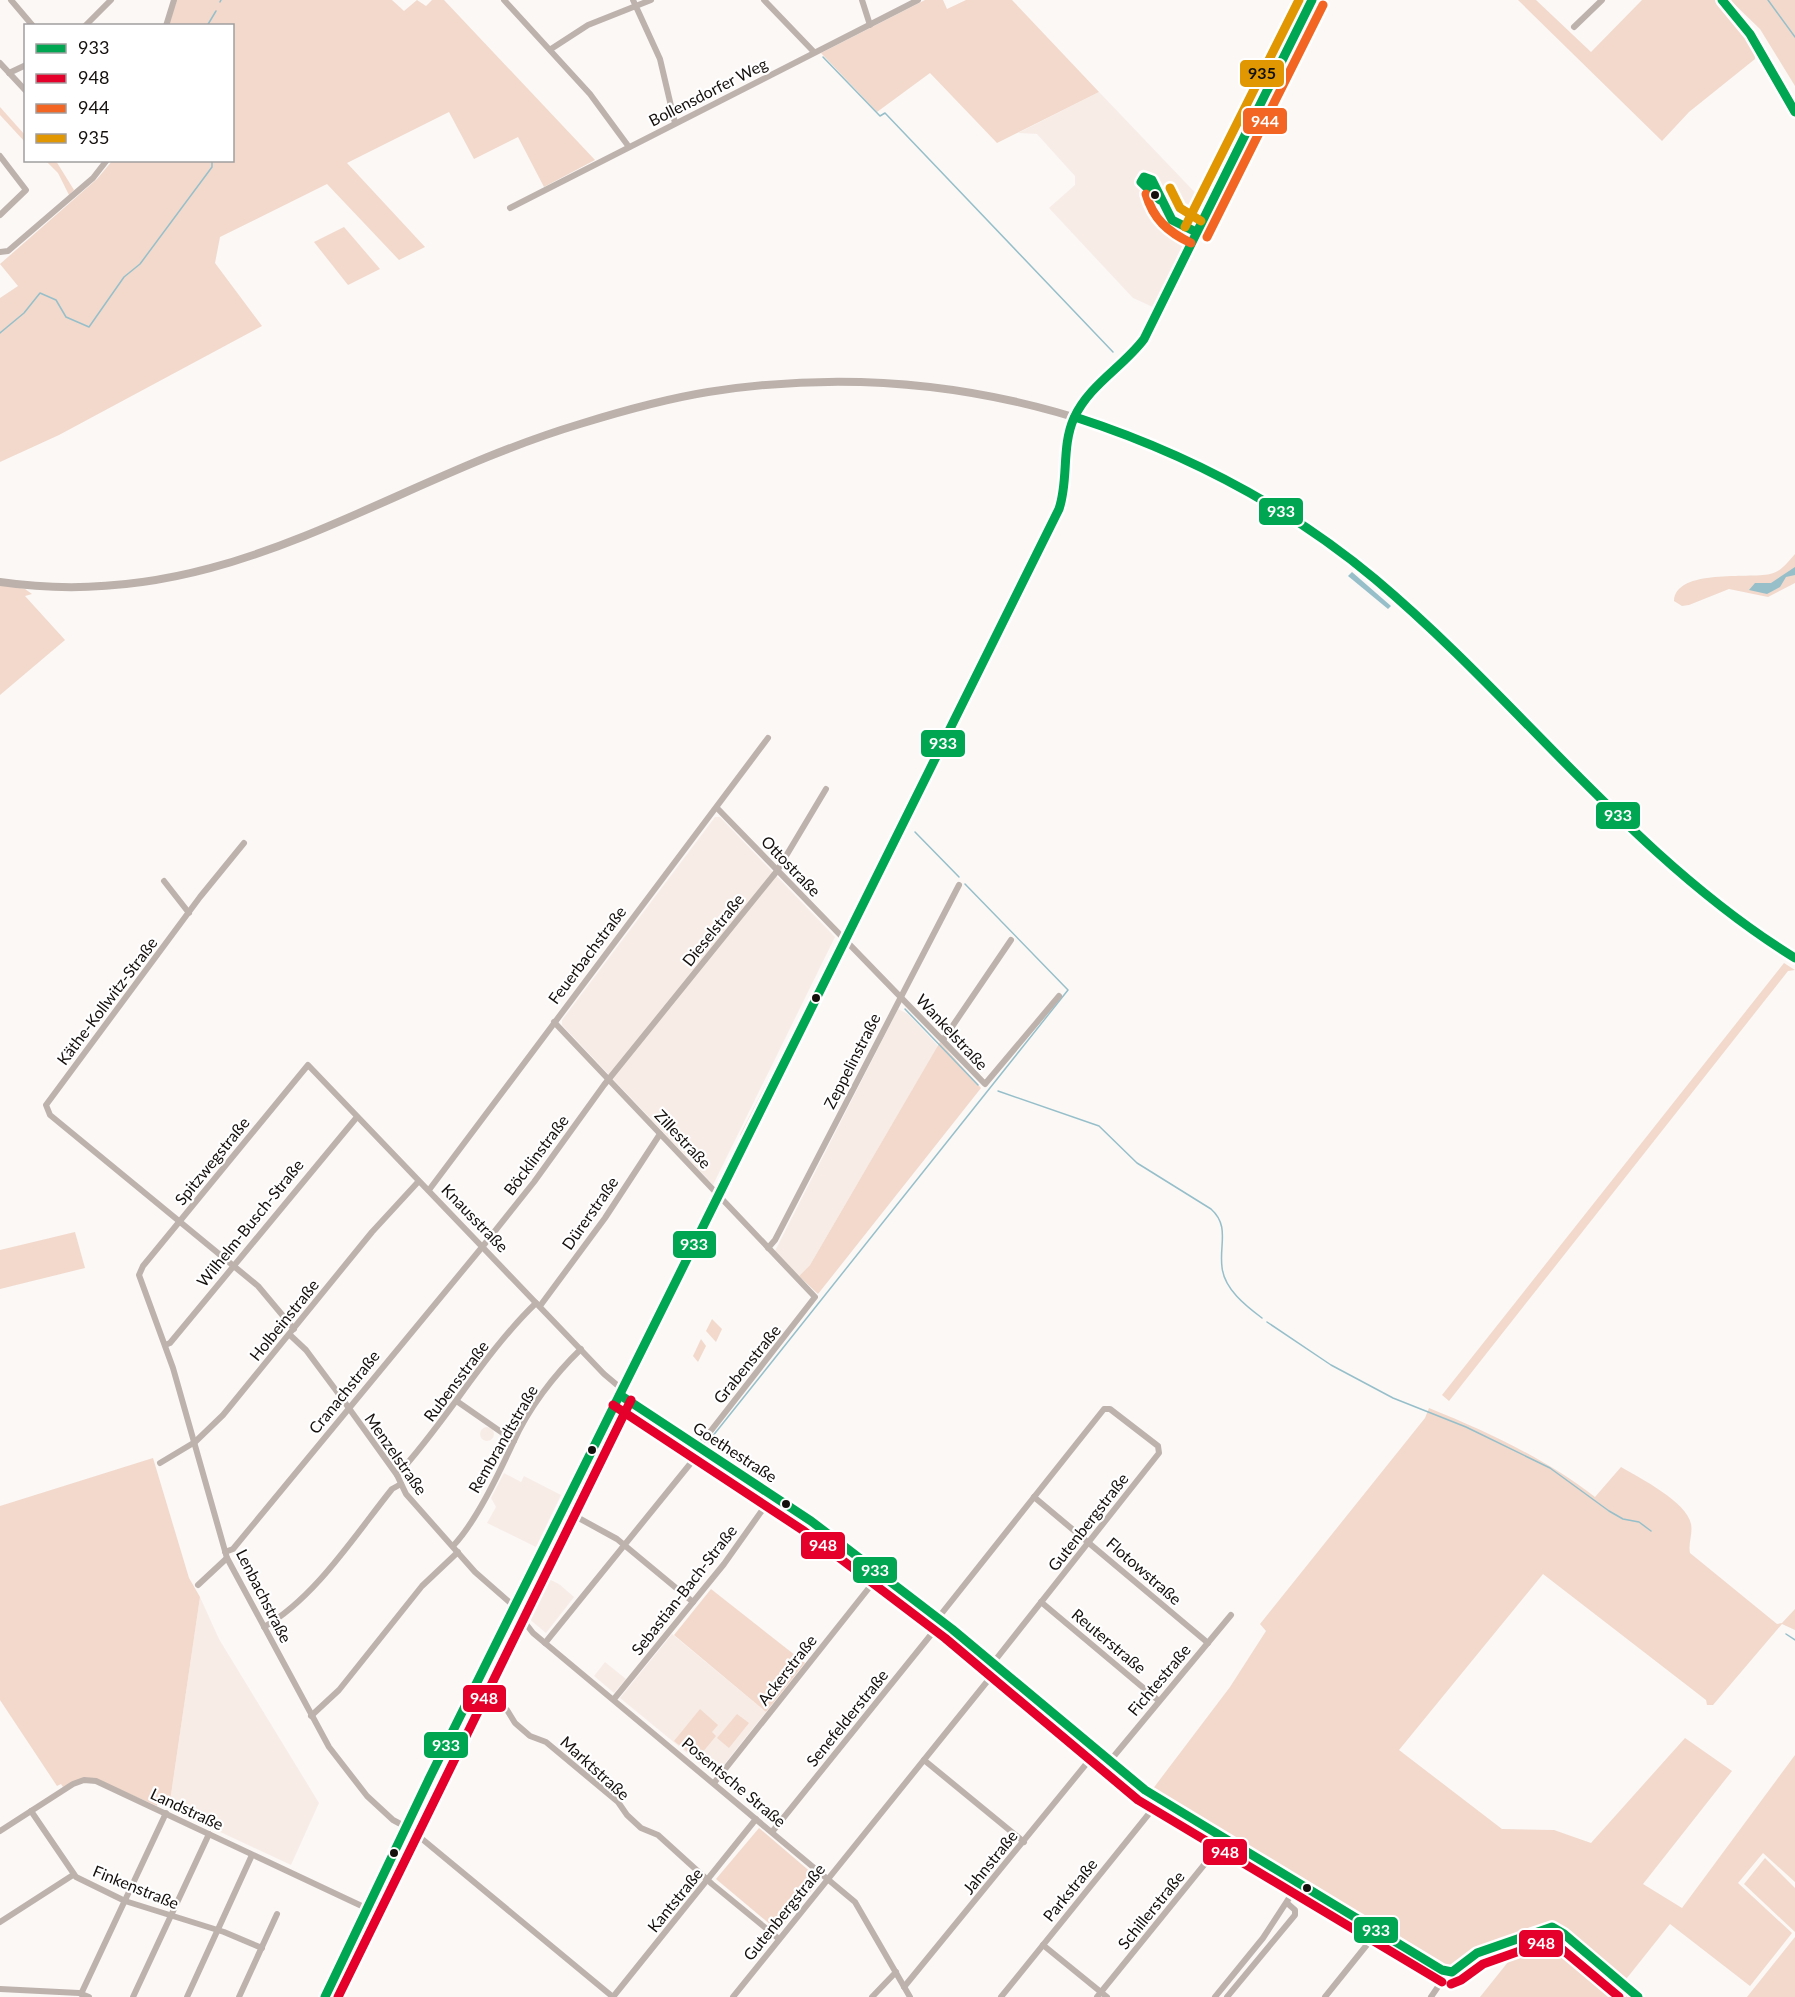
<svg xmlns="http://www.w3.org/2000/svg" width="1795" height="1997" font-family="Lato,sans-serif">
  <rect width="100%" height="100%" fill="#fbf8f6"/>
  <g fill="#f8ece7">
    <polygon points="1099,92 1205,203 1157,309 1133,298 1049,208 1075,185 1075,176 1037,134 1018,133"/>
    <polygon points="715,817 720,817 835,937 713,1185 562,1025 562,1020"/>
    <polygon points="898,1009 908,1014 938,1046 810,1265 799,1276 775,1251"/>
    <circle cx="487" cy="1434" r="7"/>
    <polygon points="504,1473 521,1482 524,1476 561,1495 536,1547 487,1523 496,1507 491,1498"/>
    <polygon points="541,1575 559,1584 574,1597 546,1633 527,1617 531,1611 525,1607"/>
    <polygon points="200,1597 219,1639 319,1803 291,1865 169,1808"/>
    <polygon points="672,1634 766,1712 715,1776 620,1698"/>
    <polygon points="605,1662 626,1679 614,1693 594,1676"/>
  </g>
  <g fill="#f2d9cc">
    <polygon points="176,0 392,0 404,11 417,0 426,6 432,0 444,0 595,160 544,187 518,137 474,159 449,112 347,163 425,247 399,260 327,184 220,237 215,263 262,326 59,435 0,462 0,298 18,286 0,264 97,179 112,161 232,160 232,26 169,25"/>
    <polygon points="925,0 943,0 947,9 966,0 1012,0 1099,92 997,143 930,73 877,112 821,53"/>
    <path d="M1518 0H1536L1591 52 1642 0H1716C1729 13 1756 39 1755 59L1689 112 1662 141Z"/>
    <polygon points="1730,0 1795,0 1795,86 1760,29"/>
    <polygon points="0,107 25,135 25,142 0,115"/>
    <polygon points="46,161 56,161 74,190 69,195 58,173"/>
    <polygon points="1174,202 1199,215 1190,223 1175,220 1167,204"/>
    <polygon points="344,227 380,269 348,285 314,242"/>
    <path d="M1795 554V583L1768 597 1729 589 1689 605 1682 606 1674 601C1676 568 1749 579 1770 574 1781 572 1788 562 1795 554Z"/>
    <polygon points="0,584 25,589 32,594 25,596 65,640 0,695"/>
    <polygon points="1784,963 1795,970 1788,971 1449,1401 1442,1395"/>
    <polygon points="940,1042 981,1088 818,1294 799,1276 810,1265"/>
    <polygon points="768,1080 772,1085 745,1138 740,1135"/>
    <polygon points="75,1232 85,1268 0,1289 0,1250"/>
    <polygon points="712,1319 722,1329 716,1342 706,1331"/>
    <polygon points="701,1339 706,1346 698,1362 693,1356"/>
    <path d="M1429 1408C1488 1432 1544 1458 1595 1497L1621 1467C1640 1478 1687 1502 1691 1524 1693 1534 1688 1543 1690 1553L1777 1624 1782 1623 1795 1609V1630L1782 1624 1713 1705H1707L1706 1700 1543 1574 1399 1750 1502 1829 1554 1830 1591 1843 1685 1738 1732 1771 1643 1884 1682 1908 1795 1755V1882L1763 1853 1738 1883 1792 1933 1750 1986 1670 1924 1619 1988 1630 1997H1480L1512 1957 1480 1948 1451 1970 1152 1790 1230 1687 1266 1631 1260 1624 1425 1418Z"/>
    <polygon points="153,1458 189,1578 200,1597 169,1808 158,1802 157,1806 98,1780 63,1787 61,1784 57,1786 0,1700 0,1506"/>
    <polygon points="711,1589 805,1663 766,1712 674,1635"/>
    <polygon points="700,1709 718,1725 712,1732 716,1736 697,1759 674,1741"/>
    <polygon points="737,1714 749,1723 729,1748 717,1738"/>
    <polygon points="759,1828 820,1880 778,1931 716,1879"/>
    <polygon points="1765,1858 1795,1888 1795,1932 1744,1884"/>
    <polygon points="1795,1937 1795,1997 1747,1997"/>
  </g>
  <g fill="#96bfca">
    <polygon points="1795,567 1795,575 1786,577 1780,587 1767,594 1749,590 1755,583 1771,583"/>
    <polygon points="1352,572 1391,606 1388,609 1348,576"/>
  </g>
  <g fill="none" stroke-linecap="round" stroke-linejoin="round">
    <g stroke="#96bfca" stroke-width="1.5">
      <polyline points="1768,0 1795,37"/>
      <polyline points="220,2 221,0"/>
      <polyline points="207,26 216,11"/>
      <polyline points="823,57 880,116 885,113 1113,352"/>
      <polyline points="0,333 24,313 40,293 56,300 66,317 89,327 124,277 140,264 212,167 212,160"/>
      <polyline points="915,832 959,877"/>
      <polyline points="905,1009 978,1085"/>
      <path d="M998 1091 1099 1126 1137 1163 1211 1209C1230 1226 1219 1245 1222 1267 1224 1289 1246 1306 1262 1318"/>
      <polyline points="1267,1322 1331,1365 1393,1398 1466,1427 1550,1468 1609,1511 1623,1519 1639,1522 1651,1531"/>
      <polyline points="708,1442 1068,990 965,884"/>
      <polyline points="1786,1634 1795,1640"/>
    </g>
    <g stroke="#beb2ad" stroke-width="6">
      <polyline points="11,0 33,26"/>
      <polyline points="504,0 590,94 629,147"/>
      <polyline points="633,0 660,59 675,123"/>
      <polyline points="764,0 814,52"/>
      <polyline points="862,0 870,25"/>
      <polyline points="85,26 111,0"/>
      <polyline points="166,26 174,0"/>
      <polyline points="1574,27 1602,0"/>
      <polyline points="551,49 588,25 651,0"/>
      <polyline points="0,63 26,91"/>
      <polyline points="9,73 26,65"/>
      <polyline points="0,156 26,190 0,215"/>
      <polyline points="510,208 918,0"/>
      <polyline points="0,252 8,251 93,178 107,160"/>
      <polyline points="717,808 985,1084 1059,996"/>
      <polyline points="244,843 200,897 46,1105 50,1115 258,1286 294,1329"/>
      <polyline points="164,881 189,913"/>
      <polyline points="554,1022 815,1297 699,1446"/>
      <polyline points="943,1040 1011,940"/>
      <polyline points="429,1190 768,738"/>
      <polyline points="768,1248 775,1240 959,885"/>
      <polyline points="540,1306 605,1218 660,1134"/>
      <polyline points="290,1335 306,1350 338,1393 397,1475 406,1494 475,1572 515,1607"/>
      <polyline points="165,1345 170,1343 357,1117"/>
      <polyline points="458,1402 514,1441"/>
      <polyline points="160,1463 195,1442 223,1415 372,1232 418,1182"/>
      <path d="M397 1475C447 1421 484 1353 536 1303"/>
      <polyline points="1034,1497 1208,1643"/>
      <polyline points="564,1510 617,1539 693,1602"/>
      <path d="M453 1546C476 1522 499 1473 513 1443 528 1409 554 1375 581 1349"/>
      <polyline points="225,1552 233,1549 483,1246 534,1182 604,1085 777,871 826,789"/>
      <polyline points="198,1585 227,1558"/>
      <polyline points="1041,1602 1159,1701"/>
      <polyline points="513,1612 519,1615 533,1633 855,1902 910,1997"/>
      <polyline points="938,1618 1104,1409 1110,1409 1158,1446 1159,1453 993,1663"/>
      <path d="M264 1627C315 1598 355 1535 392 1489L401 1484"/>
      <polyline points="545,1643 703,1448"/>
      <polyline points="477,1686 507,1710 515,1723 530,1736 546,1742 618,1802 627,1815 641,1828 658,1835 712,1884 779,1939"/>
      <polyline points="614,1699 724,1564 773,1495"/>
      <polyline points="311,1716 339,1690 422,1586 458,1552"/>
      <polyline points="924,1760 1024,1842"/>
      <polyline points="1109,1762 1231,1615"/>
      <polyline points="714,1783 880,1574"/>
      <polyline points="31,1811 76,1877 125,1901 224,1932 262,1948"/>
      <polyline points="0,1831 73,1784 84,1780 96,1781 366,1908"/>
      <polyline points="772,1832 942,1621"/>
      <polyline points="0,1922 73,1875"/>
      <polyline points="1043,1945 1107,1997"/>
      <polyline points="904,1987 1096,1752"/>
      <polyline points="0,1989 79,1993 89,1997"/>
      <polyline points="81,1994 166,1813"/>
      <polyline points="133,1997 209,1834"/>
      <polyline points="187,1997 252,1855"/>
      <polyline points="239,1997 277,1914"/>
      <polyline points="613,1997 410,1829 393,1820 367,1796 329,1747 227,1558 173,1368 139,1275 143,1266 308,1065 604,1374 623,1390"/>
      <polyline points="613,1997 756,1819"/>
      <polyline points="733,1997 998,1668"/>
      <polyline points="872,1997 896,1972"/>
      <polyline points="1001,1997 1160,1800"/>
      <polyline points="1097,1997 1225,1839"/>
      <polyline points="1215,1997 1263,1938 1299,1883"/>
      <polyline points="1227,1997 1295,1915 1295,1910 1287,1903"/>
      <polyline points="1325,1997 1378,1931"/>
      <polyline points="1431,1997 1448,1972"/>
    </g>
    <g stroke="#bcb1ab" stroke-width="8">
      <polyline points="1722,0 1750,34 1795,112"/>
      <path d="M0 582C227 615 377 485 580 424 622 411 665 399 708 392 977 350 1230 441 1427 625 1516 708 1597 800 1690 879 1723 907 1757 937 1795 958"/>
      <polyline points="620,1395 811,1521 952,1629 1145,1790 1442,1970 1452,1972 1477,1953 1552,1927 1564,1934 1638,1997"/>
      <path d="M325 1997 429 1779 1059 509C1072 479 1060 448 1074 418 1092 380 1123 372 1144 339L1312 0"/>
    </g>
    <defs>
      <g id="bus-1">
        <polyline points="1722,0 1750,34 1795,112"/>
        <polyline points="1160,200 1141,182 1144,177 1152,180 1172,220 1196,232"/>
        <path d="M1075 417C1186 453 1285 504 1375 579 1519 700 1633 858 1795 958"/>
        <polyline points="620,1395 811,1521 952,1629 1145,1790 1442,1970 1452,1972 1477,1953 1552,1927 1564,1934 1638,1997"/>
        <path d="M325 1997 429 1779 1059 509C1069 480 1061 447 1074 418 1089 385 1123 367 1144 339L1312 0"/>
      </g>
      <g id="bus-2">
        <polyline points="613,1405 804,1531 945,1638 1138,1800 1442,1982"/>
        <polyline points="1451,1984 1461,1980 1483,1964 1551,1940 1619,1997"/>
        <polyline points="338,1997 631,1400"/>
      </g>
      <g id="bus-3">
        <path d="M1146 194C1153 219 1168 232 1191 243"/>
        <polyline points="1207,237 1323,5"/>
      </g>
      <g id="bus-4">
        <polyline points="1170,188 1180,208 1201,221"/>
        <polyline points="1185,227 1299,0"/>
      </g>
    </defs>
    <use href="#bus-1" stroke="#fff" stroke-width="14"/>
    <use href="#bus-2" stroke="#fff" stroke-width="14"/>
    <use href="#bus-3" stroke="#fff" stroke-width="14"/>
    <use href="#bus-4" stroke="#fff" stroke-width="14"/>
    <use href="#bus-1" stroke="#00a651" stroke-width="9"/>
    <use href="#bus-2" stroke="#e4002b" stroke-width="9"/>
    <use href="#bus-3" stroke="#f26522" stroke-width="9"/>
    <use href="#bus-4" stroke="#e09701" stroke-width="9"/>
  </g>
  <g fill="#14100e" stroke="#fff" stroke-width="2">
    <circle cx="1155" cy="195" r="5"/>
    <circle cx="816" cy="998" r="5"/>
    <circle cx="592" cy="1450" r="5"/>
    <circle cx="786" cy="1504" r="5"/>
    <circle cx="394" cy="1853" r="5"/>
    <circle cx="1307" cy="1888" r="5"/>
  </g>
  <g text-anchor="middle" stroke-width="4.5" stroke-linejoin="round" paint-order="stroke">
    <g font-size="16" fill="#14100e" stroke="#fff">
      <text transform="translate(708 92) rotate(-27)" y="6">Bollensdorfer Weg</text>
      <text transform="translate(791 866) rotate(46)" y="6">Ottostraße</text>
      <text transform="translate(713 930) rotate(-51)" y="6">Dieselstraße</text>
      <text transform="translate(587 955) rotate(-53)" y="6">Feuerbachstraße</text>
      <text transform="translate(107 1001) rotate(-53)" y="6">Käthe-Kollwitz-Straße</text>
      <text transform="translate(952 1032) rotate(47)" y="6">Wankelstraße</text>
      <text transform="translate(852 1061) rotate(-63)" y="6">Zeppelinstraße</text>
      <text transform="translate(683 1139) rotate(47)" y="6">Zillestraße</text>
      <text transform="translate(536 1155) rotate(-53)" y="6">Böcklinstraße</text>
      <text transform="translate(212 1161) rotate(-51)" y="6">Spitzwegstraße</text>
      <text transform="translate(590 1213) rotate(-55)" y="6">Dürerstraße</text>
      <text transform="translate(475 1218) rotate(46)" y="6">Knausstraße</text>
      <text transform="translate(250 1223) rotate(-51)" y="6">Wilhelm-Busch-Straße</text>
      <text transform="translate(284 1320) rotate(-51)" y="6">Holbeinstraße</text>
      <text transform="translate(747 1364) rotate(-51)" y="6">Grabenstraße</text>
      <text transform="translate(456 1381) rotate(-53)" y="6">Rubensstraße</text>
      <text transform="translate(344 1392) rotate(-51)" y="6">Cranachstraße</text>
      <text transform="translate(503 1439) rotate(-60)" y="6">Rembrandtstraße</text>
      <text transform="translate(735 1452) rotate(33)" y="6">Goethestraße</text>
      <text transform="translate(396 1454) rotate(55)" y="6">Menzelstraße</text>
      <text transform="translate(1088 1522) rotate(-52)" y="6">Gutenbergstraße</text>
      <text transform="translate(1144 1571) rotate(41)" y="6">Flotowstraße</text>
      <text transform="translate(684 1590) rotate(-52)" y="6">Sebastian-Bach-Straße</text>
      <text transform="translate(264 1596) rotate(63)" y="6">Lenbachstraße</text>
      <text transform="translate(1109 1641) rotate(40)" y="6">Reuterstraße</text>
      <text transform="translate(787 1670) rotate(-52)" y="6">Ackerstraße</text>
      <text transform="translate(1159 1680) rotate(-50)" y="6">Fichtestraße</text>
      <text transform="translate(847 1718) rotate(-51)" y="6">Senefelderstraße</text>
      <text transform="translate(595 1768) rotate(42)" y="6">Marktstraße</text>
      <text transform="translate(734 1782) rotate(40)" y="6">Posentsche Straße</text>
      <text transform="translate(187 1809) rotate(25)" y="6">Landstraße</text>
      <text transform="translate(990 1862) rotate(-51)" y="6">Jahnstraße</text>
      <text transform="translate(136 1887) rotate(22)" y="6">Finkenstraße</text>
      <text transform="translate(1070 1890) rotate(-51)" y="6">Parkstraße</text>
      <text transform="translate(675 1900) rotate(-51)" y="6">Kantstraße</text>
      <text transform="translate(1151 1910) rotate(-51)" y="6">Schillerstraße</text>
      <text transform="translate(784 1912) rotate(-51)" y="6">Gutenbergstraße</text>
    </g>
  </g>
  <g stroke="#fff" stroke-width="2">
    <rect x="1239" y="59" width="46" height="29" rx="6" fill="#e09701"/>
    <rect x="1242" y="107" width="46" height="28" rx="6" fill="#f26522"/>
    <rect x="1258" y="497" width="46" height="29" rx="6" fill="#00a651"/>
    <rect x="920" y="729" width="46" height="29" rx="6" fill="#00a651"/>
    <rect x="1595" y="801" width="46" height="29" rx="6" fill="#00a651"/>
    <rect x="672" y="1230" width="45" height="29" rx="6" fill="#00a651"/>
    <rect x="800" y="1531" width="46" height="29" rx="6" fill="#e4002b"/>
    <rect x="852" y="1556" width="46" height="28" rx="6" fill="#00a651"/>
    <rect x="462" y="1684" width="45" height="29" rx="6" fill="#e4002b"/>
    <rect x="423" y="1731" width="46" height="28" rx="6" fill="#00a651"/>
    <rect x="1202" y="1838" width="46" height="28" rx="6" fill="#e4002b"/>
    <rect x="1353" y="1916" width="46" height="28" rx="6" fill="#00a651"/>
    <rect x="1518" y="1929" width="46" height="29" rx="6" fill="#e4002b"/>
  </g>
  <g font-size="16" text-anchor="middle" font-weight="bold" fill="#fff">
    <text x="1265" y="127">944</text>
    <text x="1281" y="517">933</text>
    <text x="943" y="749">933</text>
    <text x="1618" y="821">933</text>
    <text x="694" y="1250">933</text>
    <text x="823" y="1551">948</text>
    <text x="875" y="1576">933</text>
    <text x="484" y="1704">948</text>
    <text x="446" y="1751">933</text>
    <text x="1225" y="1858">948</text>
    <text x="1376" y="1936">933</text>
    <text x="1541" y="1949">948</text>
  </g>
  <g font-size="16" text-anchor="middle" font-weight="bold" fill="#111">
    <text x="1262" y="79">935</text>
  </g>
  <rect x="24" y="24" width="210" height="138" fill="#ffffff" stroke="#a19f9f" stroke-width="1.5"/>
  <rect x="36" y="44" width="30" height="9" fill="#00a651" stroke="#a19f9f" stroke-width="1.5"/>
  <text x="78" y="54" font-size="18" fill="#14100e">933</text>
  <rect x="36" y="74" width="30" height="9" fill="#e4002b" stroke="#a19f9f" stroke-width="1.5"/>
  <text x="78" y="84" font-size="18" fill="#14100e">948</text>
  <rect x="36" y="104" width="30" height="9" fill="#f26522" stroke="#a19f9f" stroke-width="1.5"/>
  <text x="78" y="114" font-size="18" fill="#14100e">944</text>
  <rect x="36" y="134" width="30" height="9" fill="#e09701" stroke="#a19f9f" stroke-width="1.5"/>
  <text x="78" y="144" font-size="18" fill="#14100e">935</text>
</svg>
